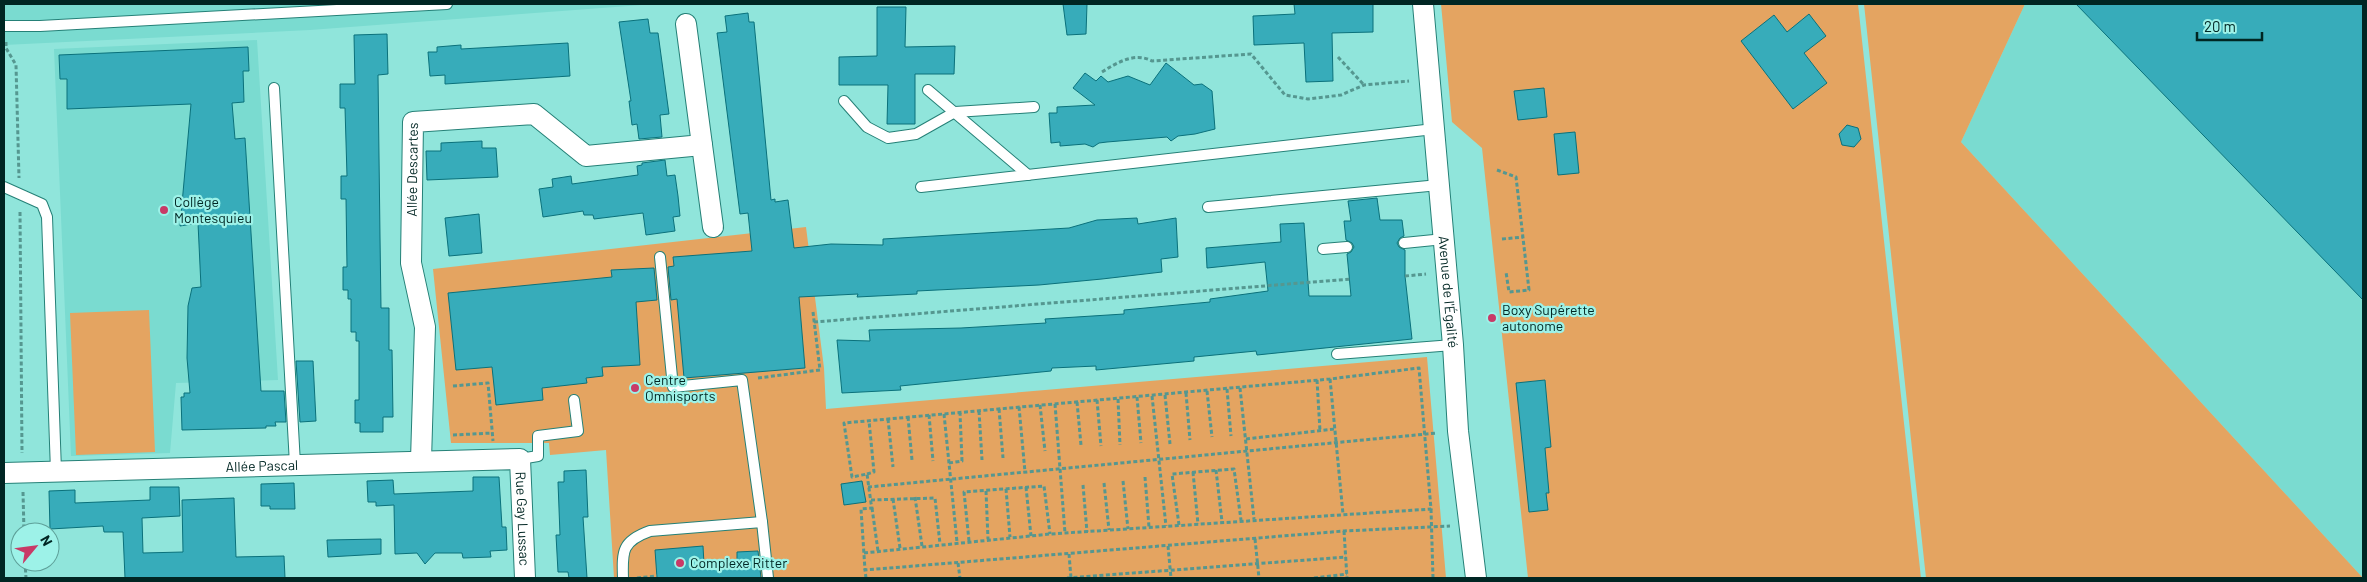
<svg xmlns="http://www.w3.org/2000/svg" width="2367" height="582" font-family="Barlow,sans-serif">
  <rect width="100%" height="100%" fill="#90e5db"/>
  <g fill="#7adbd0">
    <polygon points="4,4 655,4 310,30 4,45"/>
    <polygon points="2025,4 2363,4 2363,578 1961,142"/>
    <polygon points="257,40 278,380 176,383 170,453 71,456 54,49"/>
  </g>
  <g fill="#e4a461">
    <polygon points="1441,4 1858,4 1921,578 1528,578 1482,148 1452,122"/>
    <polygon points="1864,4 2025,4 1961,142 2363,578 1926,578"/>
    <polygon points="806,227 824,368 826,409 1427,357 1446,578 614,578 606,450 550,455 549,443 451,443 433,269"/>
    <polygon points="149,310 155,452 76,455 70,313"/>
  </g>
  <g fill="#37acba" stroke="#0a717b">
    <polygon points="1063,4 1087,4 1086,34 1067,35"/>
    <polygon points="1294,4 1373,4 1373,32 1332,33 1333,81 1306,82 1304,43 1254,45 1253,16 1295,14"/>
    <polygon points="2076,4 2363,4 2363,300 2332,268"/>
    <polygon points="877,7 906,7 905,47 955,46 954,74 915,74 915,124 887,124 888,85 839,85 839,57 877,56"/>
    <polygon points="748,13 749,22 754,22 771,200 775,199 775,202 788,200 794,248 831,244 883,245 883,239 1069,228 1097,220 1137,218 1138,224 1176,218 1178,257 1161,259 1162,272 1102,279 1039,285 917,291 917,294 857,297 858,294 799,297 805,368 684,378 677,299 671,300 668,267 674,266 673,257 752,251 748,213 740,214 717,33 727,32 725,16"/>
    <polygon points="1809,14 1826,36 1804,53 1827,83 1793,109 1741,41 1774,15 1787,32"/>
    <polygon points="648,19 650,33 658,33 669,114 660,115 662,137 639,139 637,124 632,125 629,101 631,101 619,22"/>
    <polygon points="387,34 388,74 378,75 380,237 381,308 389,308 389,350 392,350 393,417 383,417 383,432 360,432 360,423 355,423 355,400 359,400 359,341 356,341 356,332 351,332 351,299 348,299 348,290 343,290 343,267 347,267 346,199 341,199 341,176 347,176 345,108 340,108 340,84 355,84 354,35"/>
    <polygon points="568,43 570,76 445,84 445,75 430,76 428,52 437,52 437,47 461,45 461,49"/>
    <polygon points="248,47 249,71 243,71 244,102 232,103 235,139 245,138 261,391 284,391 286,422 275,422 276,426 266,426 266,428 182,430 181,397 184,397 184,393 190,393 187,358 188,306 192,288 201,287 198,223 180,226 191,104 67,109 67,79 60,79 59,55"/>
    <polygon points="1166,63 1194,85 1202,84 1212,91 1215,129 1195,134 1178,136 1171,141 1167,137 1107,142 1099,143 1093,147 1085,144 1060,146 1060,142 1051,143 1049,113 1057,113 1057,107 1095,105 1073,88 1085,73 1096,81 1101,76 1108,82 1128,76 1150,85"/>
    <polygon points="1544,88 1547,117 1518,120 1514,91"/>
    <polygon points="1847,125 1858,128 1861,139 1854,147 1842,145 1839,134"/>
    <polygon points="1575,132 1579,173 1558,175 1554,134"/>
    <polygon points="482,141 482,148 496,148 498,177 427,180 426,151 441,151 441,143"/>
    <polygon points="665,160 667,176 675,175 678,196 680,216 673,217 675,231 646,235 643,213 594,219 593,215 584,215 583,211 543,217 539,189 553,187 552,179 571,176 572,184 638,175 637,166 642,165 642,163"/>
    <polygon points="1377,198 1380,220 1402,220 1404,236 1400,238 1397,243 1399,247 1405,250 1405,276 1412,339 1257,355 1256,351 1194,357 1194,361 1096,370 1096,366 1052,368 1051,371 900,386 901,390 842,393 837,340 870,341 869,330 961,328 1046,323 1045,319 1124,314 1124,310 1210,302 1210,299 1268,291 1265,262 1207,268 1206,248 1281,242 1280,224 1304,223 1309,296 1351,296 1347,254 1351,252 1354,247 1352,243 1346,240 1344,221 1351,221 1348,201"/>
    <polygon points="479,214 482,253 449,256 445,218"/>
    <polygon points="654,268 657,300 636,302 640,365 602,367 603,376 586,378 587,383 542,388 543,400 496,405 492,367 456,370 448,293 612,277 611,270"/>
    <polygon points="296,361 313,361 316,421 300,422"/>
    <polygon points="1545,380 1551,447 1545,448 1549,493 1546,493 1548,510 1529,512 1516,383"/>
    <polygon points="586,470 588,517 583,517 587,578 569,578 568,572 558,572 556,535 560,535 558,482 564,482 564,471"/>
    <polygon points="473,477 499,477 502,527 506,527 507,550 490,551 491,557 463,558 462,553 435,553 425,564 417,553 395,554 394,505 376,506 376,502 368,502 367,481 393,480 394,494 473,491"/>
    <polygon points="862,481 866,502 844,505 841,484"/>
    <polygon points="294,483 295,509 270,509 270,506 261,506 261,484"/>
    <polygon points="150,487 179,487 180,516 142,518 143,553 183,552 182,500 234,498 236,557 284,556 285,578 125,578 123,532 104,532 103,526 50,529 49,491 75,490 75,503 150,500"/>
    <polygon points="381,539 381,554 328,557 327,540"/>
    <polygon points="703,546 704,564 737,562 737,552 758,551 761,578 657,578 655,550"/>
  </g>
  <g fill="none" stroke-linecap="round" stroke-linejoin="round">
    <defs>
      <g id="service">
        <polyline points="4,26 40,26 447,4"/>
        <polyline points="274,88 295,464"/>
        <polyline points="928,90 1028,175"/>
        <polyline points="844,101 867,127 888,138 916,134 955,112 1034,107"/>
        <polyline points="4,187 42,204 47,217 56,471"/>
        <polyline points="921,187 1434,129"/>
        <polyline points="1208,207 1439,185"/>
        <polyline points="1404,243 1444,239"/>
        <polyline points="1323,249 1347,247"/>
        <polyline points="660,257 673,387 742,380 762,522"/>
        <polyline points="1337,354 1453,345"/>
        <polyline points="520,459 538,456 538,436 578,431 574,400"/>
        <path d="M623 578C622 551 622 541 650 531L762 522 768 578"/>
      </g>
      <g id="minor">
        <path id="s1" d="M1423 4 1453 345 1458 431 1476 578"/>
        <polyline points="702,145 713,227"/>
        <path id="s2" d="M421 460 425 327 411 263 413 122 534 114 586 156 702 145 686 24"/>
        <path id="s3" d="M4 473 520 459 525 578"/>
      </g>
    </defs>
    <use href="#service" stroke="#258077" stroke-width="12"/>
    <use href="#minor" stroke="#258077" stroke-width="22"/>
    <g stroke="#559790" stroke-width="3" stroke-dasharray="4 2.5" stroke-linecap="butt">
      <polyline points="6,42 6,48 16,65 19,178"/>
      <polyline points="1338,57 1364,85"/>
      <path d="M1102 72C1118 62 1135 52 1152 61L1251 54 1285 95 1308 99 1341 95 1364 85 1409 81"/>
      <polyline points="1497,170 1516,177 1529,290 1509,292 1506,272"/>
      <polyline points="20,212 22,453"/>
      <polyline points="1502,239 1523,237"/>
      <polyline points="1405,276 1426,274"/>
      <polyline points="814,322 1351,279"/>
      <polyline points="758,378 820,370 813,312"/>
      <polyline points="1330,379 1343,514"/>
      <polyline points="1317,380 1320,431"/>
      <polyline points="453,386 488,383 493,441"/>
      <polyline points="1240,388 1254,519"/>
      <polyline points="1227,389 1231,436"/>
      <polyline points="1207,391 1212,437"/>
      <polyline points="1186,393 1190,440"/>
      <polyline points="1165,395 1170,444"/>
      <polyline points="1152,396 1166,526"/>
      <polyline points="1137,397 1141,443"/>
      <polyline points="1118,399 1120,445"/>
      <polyline points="1097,400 1101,446"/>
      <polyline points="1077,402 1081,445"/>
      <polyline points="1055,404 1065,533"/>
      <polyline points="1040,405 1045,451"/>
      <polyline points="1019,407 1025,472"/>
      <polyline points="999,409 1003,458"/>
      <polyline points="979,411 982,460"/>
      <polyline points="944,414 957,542"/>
      <polyline points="929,415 933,461"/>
      <polyline points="908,417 912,460"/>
      <polyline points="888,419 893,467"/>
      <polyline points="453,435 492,433"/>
      <polyline points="1246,439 1335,429"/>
      <polyline points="949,463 962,461 960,413"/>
      <polyline points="1216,470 1222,522"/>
      <polyline points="1193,472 1198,524"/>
      <polyline points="867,474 874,472 869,421"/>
      <polyline points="1145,477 1149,527"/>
      <polyline points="1123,481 1128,529"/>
      <polyline points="1104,483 1109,530"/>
      <polyline points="1083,485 1087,532"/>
      <polyline points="868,487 1437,433"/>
      <polyline points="1026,487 1031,536"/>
      <polyline points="1006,489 1010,537"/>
      <polyline points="986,491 988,539"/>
      <polyline points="23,492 24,532"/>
      <polyline points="915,497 922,546"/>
      <polyline points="893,499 900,548"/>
      <polyline points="871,500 935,498 940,544"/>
      <polyline points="872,508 878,551"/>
      <polyline points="1431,509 1433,578"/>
      <polyline points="1179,525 1172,474 1234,469 1241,520"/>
      <polyline points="1344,531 1347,578"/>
      <polyline points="1255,539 1259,578"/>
      <polyline points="969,541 964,492 1044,486 1050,534"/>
      <polyline points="1168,546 1171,578"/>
      <polyline points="864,553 1050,534 1431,509 1419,368 1330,379 844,423 852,477 867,474 871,503 872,508 861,509 865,570"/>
      <polyline points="1069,554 1071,578"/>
      <polyline points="25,562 26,578"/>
      <polyline points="958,563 960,578"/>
      <polyline points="637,578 657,576"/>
      <polyline points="866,578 865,570 1344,531 1450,526"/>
      <polyline points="1067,578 1346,557"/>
      <polyline points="1314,578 1347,574"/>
    </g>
    <use href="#service" stroke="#fff" stroke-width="10"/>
    <use href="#minor" stroke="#fff" stroke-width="20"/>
  </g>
  <g fill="#c83a67" stroke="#9df2e8" stroke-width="2">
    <circle cx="164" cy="210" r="5"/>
    <circle cx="1492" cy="318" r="5"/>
    <circle cx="635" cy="388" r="5"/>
    <circle cx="680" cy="563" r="5"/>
  </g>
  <g text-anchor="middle" stroke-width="4.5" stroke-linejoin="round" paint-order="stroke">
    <g font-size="14" fill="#002623" stroke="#9df2e8">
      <text dy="5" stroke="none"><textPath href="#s2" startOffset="292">Allée Descartes</textPath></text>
      <text dy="5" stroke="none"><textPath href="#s1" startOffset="289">Avenue de l'Égalité</textPath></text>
      <text dy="5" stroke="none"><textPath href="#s3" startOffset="258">Allée Pascal</textPath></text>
      <text dy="5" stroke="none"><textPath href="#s3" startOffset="576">Rue Gay Lussac</textPath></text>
    </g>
    <g font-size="14" fill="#002623" stroke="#9df2e8" text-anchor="start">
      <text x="174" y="207">Collège<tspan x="174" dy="16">Montesquieu</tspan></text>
      <text x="1502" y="315">Boxy Supérette<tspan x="1502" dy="16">autonome</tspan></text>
      <text x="645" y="385">Centre<tspan x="645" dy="16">Omnisports</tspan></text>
      <text x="690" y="568">Complexe Ritter</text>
    </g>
  </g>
  <rect width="2367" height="582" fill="none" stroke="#002623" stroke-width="10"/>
  <g transform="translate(35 547) rotate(61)"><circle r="24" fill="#9df2e8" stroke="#5ea099"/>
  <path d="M0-4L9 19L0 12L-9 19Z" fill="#c83a67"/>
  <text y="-8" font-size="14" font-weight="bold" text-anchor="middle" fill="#002623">N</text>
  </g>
  <path d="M2197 32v8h65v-8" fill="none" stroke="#002623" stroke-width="2.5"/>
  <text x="2204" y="32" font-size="15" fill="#002623" stroke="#9df2e8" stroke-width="4" paint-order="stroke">20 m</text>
</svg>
